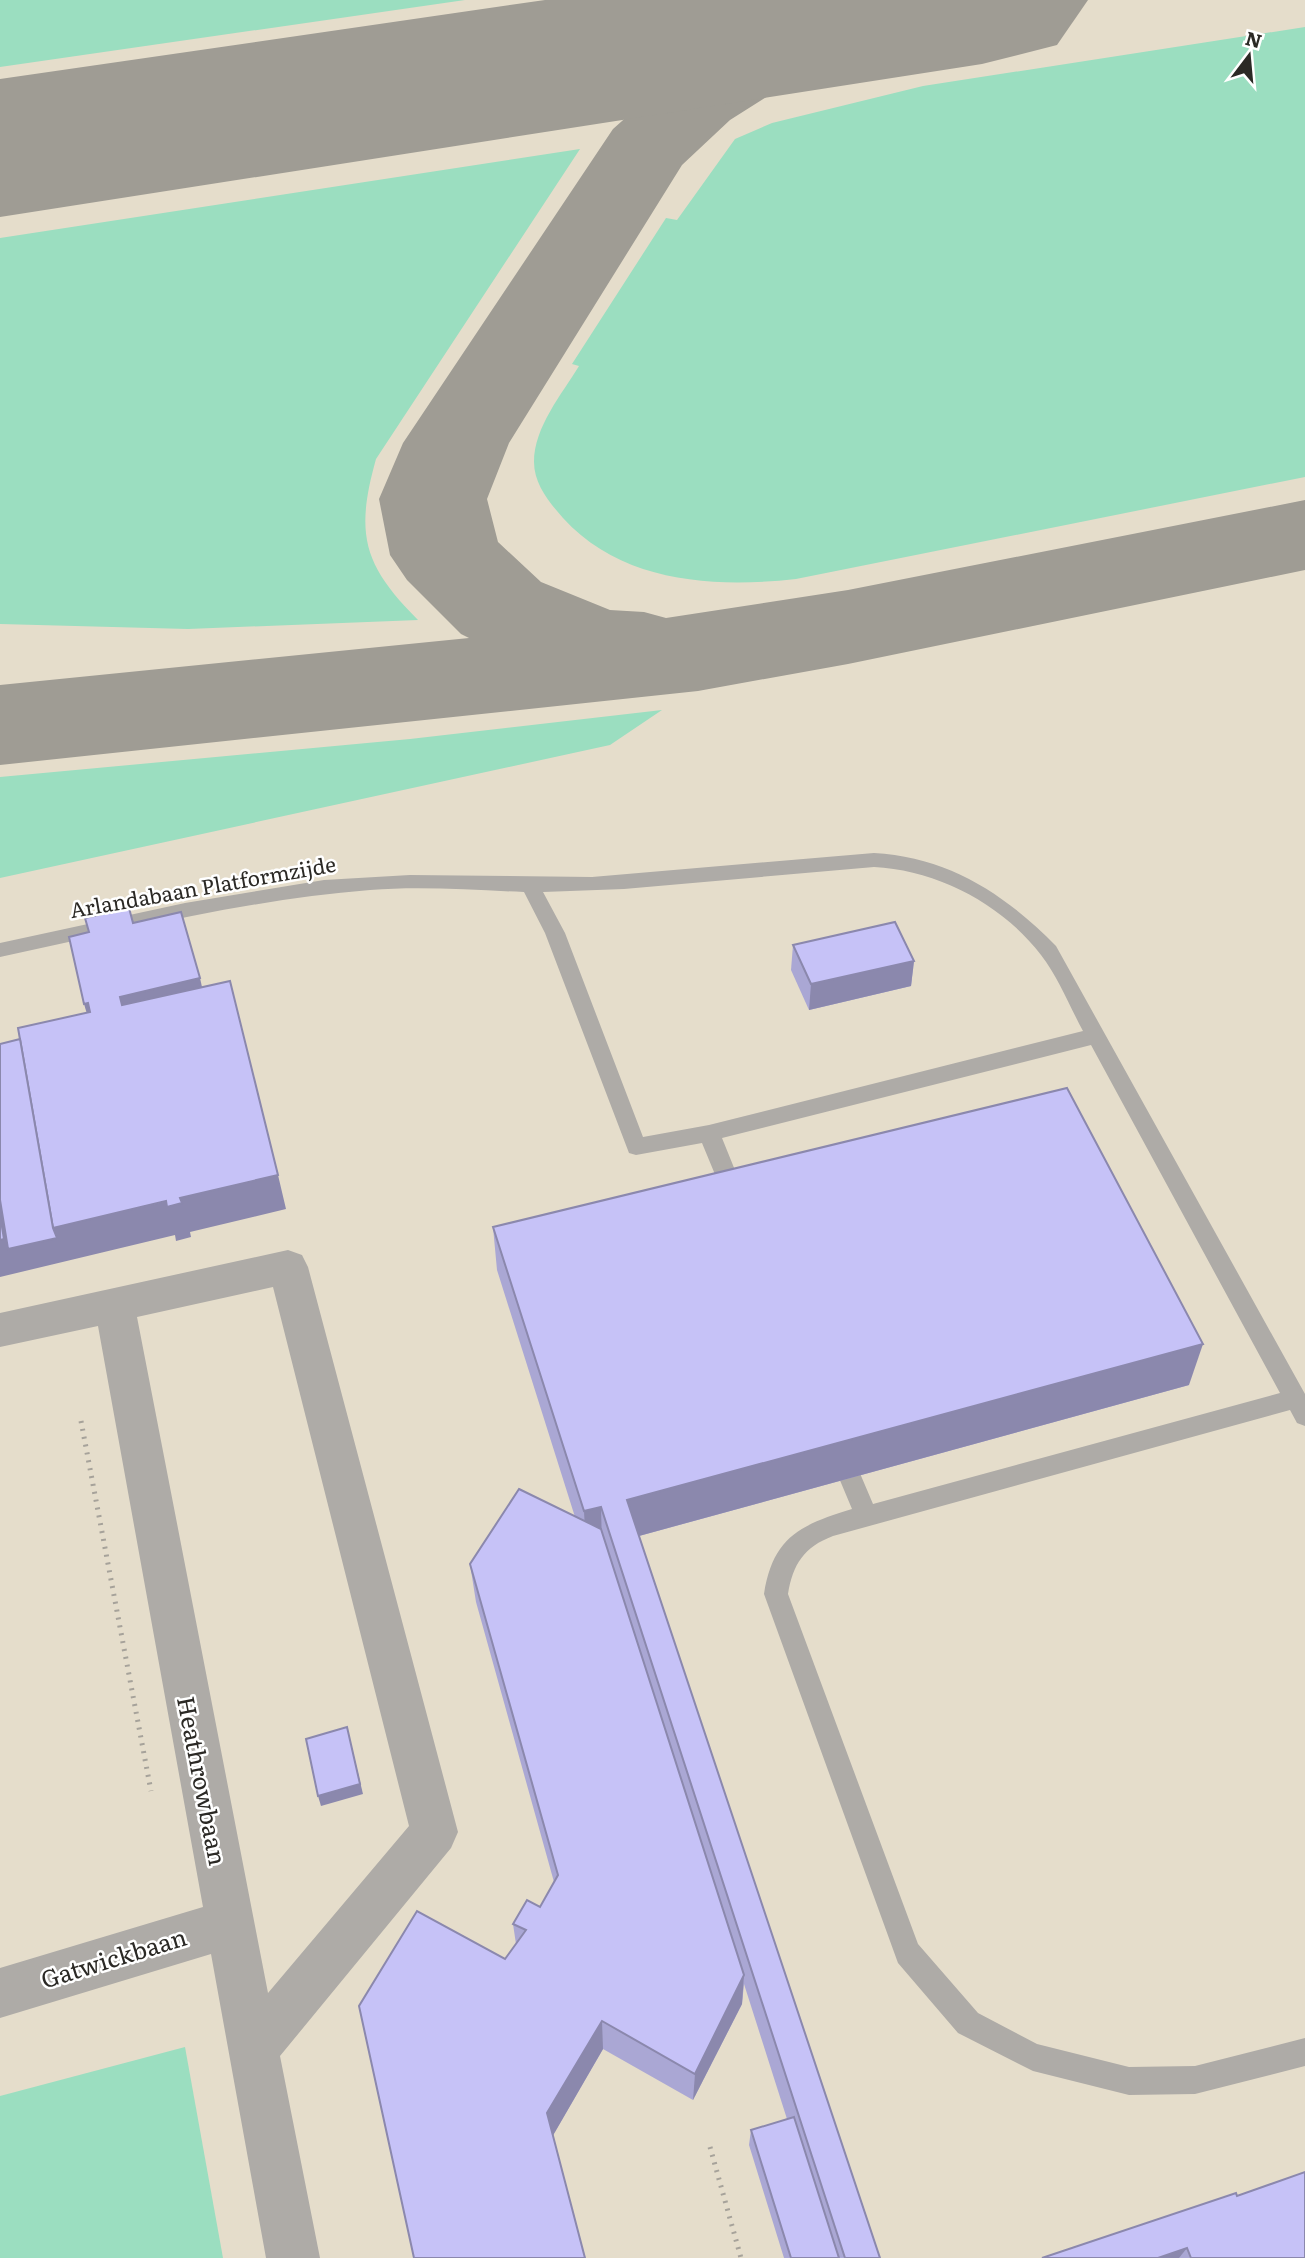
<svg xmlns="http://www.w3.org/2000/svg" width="1305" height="2258" font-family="Literata,serif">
  <rect width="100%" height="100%" fill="#eee9de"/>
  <rect fill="#e5ddcb" x="0" y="0" width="1305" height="2258"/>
  <g fill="#9bdec0">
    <polygon points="0,0 465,0 0,67"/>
    <path d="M1305 27V477L796 579C714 588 622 583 563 518 549 502 534 484 534 462 534 427 562 394 579 366L572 364 666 218 677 220 735 139 772 123 923 86Z"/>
    <path d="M580 149 376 459C355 534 363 565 418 620L188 629 0 624V238Z"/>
    <polygon points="662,710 610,745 0,878 0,777 410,739"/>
    <polygon points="185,2047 223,2258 0,2258 0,2096"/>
  </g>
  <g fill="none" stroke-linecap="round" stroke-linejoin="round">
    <polygon fill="#9f9c94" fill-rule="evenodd" points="863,0 1013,2 1000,20 879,48 792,81 730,120 682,165 509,443 487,499 498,542 541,582 610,610 644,612 666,618 848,590 1305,500 1305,570 848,664 698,691 0,765 0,685 469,638 461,634 407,580 390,555 379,499 403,443 613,129 666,82 730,43 823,10"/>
    <polygon fill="#9f9c94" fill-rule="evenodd" points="545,0 1088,0 1057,45 982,64 0,217 0,79"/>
    <g stroke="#a6a29a" stroke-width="5" stroke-dasharray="2 6" stroke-linecap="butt">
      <polyline points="81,1421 151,1791"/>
      <polyline points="710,2147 741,2258"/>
    </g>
    <path fill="#aeaba7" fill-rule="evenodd" d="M874 853C948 857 1005 894 1056 946L1305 1394V1426L1297 1423 1290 1410 833 1536C804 1547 793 1564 788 1594L918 1944 978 2013 1037 2044 1129 2067 1195 2066 1305 2038V2066L1195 2094 1129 2095 1033 2071 958 2033 898 1963 764 1594C773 1537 800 1525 852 1509L839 1478 843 1471 851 1468 859 1471 873 1504 1280 1393 1091 1045 722 1138 745 1195 742 1201 734 1204 726 1201 702 1143 636 1155 629 1153 545 933 524 892C473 890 421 886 370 890 245 900 123 931 0 957V943L185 903 324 880 410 875 592 877ZM874 867C937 870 1002 904 1041 955 1058 977 1070 1007 1083 1031L709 1125 643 1137 565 933 543 892 624 889Z"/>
    <path fill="#aeaba7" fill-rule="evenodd" d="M288 1250 302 1255 308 1267 458 1832 451 1848 280 2056 320 2258H266L211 1954 0 2018V1968L203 1907 98 1326 0 1347V1313ZM273 1287 409 1826 268 1993 137 1317Z"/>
  </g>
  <g fill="#aaa7d4">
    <polygon points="793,945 914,961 911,986 809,1010 791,970"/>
    <polygon points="493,1227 1189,1385 639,1536 880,2258 784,2258 749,2145 751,2130 787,2119 744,1984 742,2004 693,2100 603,2049 553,2135 505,1959 516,1944 513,1924 540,1907 554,1882 476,1602 470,1564 575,1517 497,1270"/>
    <polygon points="1237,2196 1305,2258 1042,2258"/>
  </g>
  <g fill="#8b88ad">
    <polygon points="914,961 911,986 809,1010 811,984"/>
    <polygon points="200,978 208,1014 130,1033 120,997"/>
    <polygon points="88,1003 95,1040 84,1004"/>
    <polygon points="0,1167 53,1228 278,1175 286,1209 190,1232 191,1237 176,1241 175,1235 0,1277"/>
    <polygon points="1203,1344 1189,1385 628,1539 627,1500"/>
    <polygon points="601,1507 602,1546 586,1550 584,1511"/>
    <polygon points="347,1727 363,1794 321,1806 318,1796"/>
    <polygon points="744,1975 742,2004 693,2100 695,2074"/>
    <polygon points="602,2021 603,2049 551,2139 547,2113"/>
    <polygon points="1187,2248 1179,2258 1158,2258"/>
  </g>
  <g fill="#c6c2f7" stroke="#8b88ad" stroke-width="2">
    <polygon points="129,908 133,923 181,912 200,978 120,997 122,1005 230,981 278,1175 180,1198 182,1203 167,1207 166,1201 53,1228 18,1028 90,1012 88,1003 84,1004 69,937 89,932 85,918"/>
    <polygon points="895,922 914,961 811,984 793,945"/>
    <polygon points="20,1039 53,1228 57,1238 8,1249 0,1200 0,1044"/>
    <polygon points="1067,1088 1203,1344 627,1500 880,2258 845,2258 601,1507 584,1511 493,1227"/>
    <polygon points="0,1215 4,1239 0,1240"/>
    <polygon points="519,1489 601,1529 744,1975 695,2074 602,2021 547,2113 585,2258 414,2258 359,2006 417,1911 505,1959 526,1930 513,1924 527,1900 540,1907 558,1875 470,1564"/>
    <polygon points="347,1727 360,1784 318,1796 306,1739"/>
    <polygon points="794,2117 839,2258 791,2258 751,2130"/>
    <polygon points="1305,2172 1305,2258 1191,2258 1187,2248 1158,2258 1042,2258 1236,2193 1237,2196"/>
  </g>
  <g text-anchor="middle" stroke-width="5" stroke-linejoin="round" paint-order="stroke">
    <g font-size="21" fill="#2b2925" stroke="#fff">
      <text transform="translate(203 888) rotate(-10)" y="7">Arlandabaan Platformzijde</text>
    </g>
    <g font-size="24" fill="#2b2925" stroke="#fff">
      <text transform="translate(201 1781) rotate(79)" y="8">Heathrowbaan</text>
      <text transform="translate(114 1959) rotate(-17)" y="8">Gatwickbaan</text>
    </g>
  </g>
  <g transform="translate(1249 56) rotate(16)" stroke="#ffffff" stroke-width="5" paint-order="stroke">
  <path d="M0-5L12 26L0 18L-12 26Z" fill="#2b2925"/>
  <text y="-10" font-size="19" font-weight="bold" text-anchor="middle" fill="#2b2925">N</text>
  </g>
</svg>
